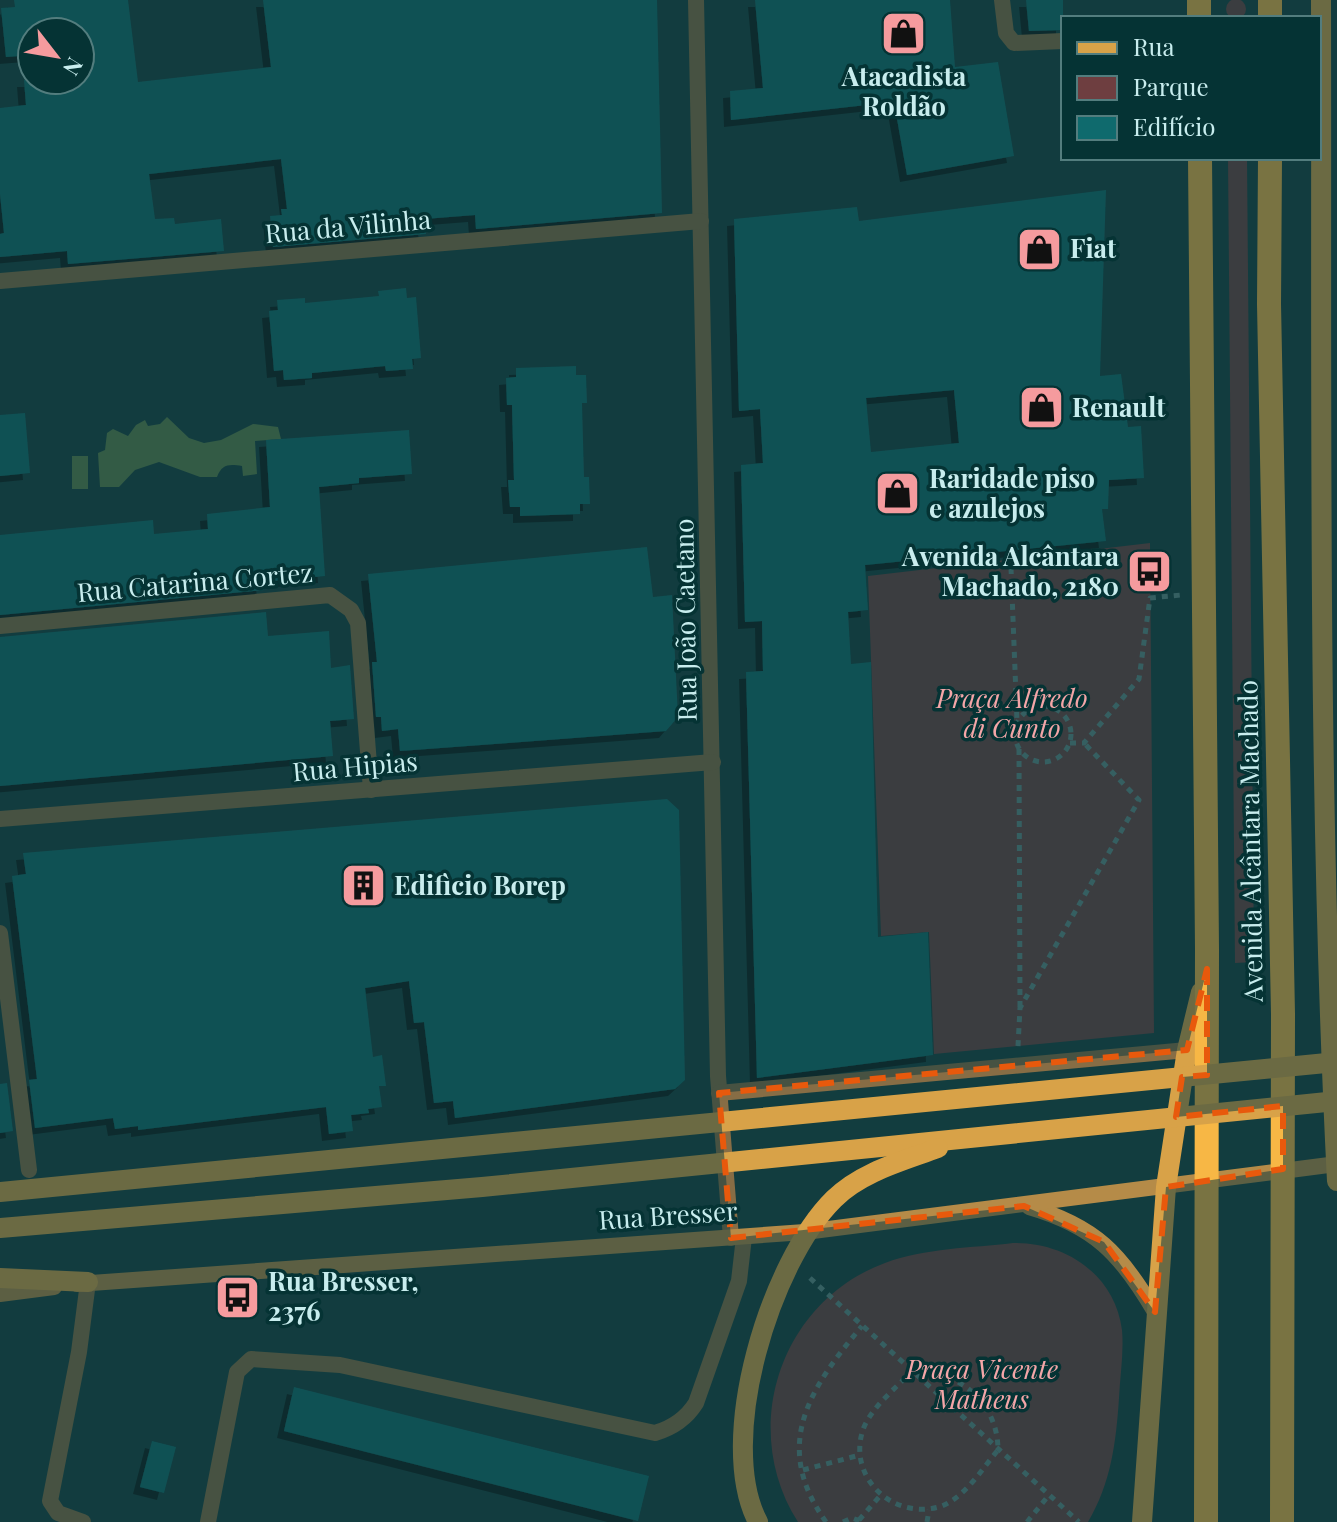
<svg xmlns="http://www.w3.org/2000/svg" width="1337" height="1522" font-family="'Playfair Display',serif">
  <defs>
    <filter id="shadow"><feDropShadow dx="-7" dy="7" stdDeviation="0" flood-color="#0009"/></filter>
  </defs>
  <rect width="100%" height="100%" fill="#123d3f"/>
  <g fill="#6e3e40">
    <circle cx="1236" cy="9" r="10"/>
    <polygon points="1228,158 1247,158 1254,962 1235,963"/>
    <polygon points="1150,543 1154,1033 934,1054 929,932 881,936 868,576"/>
    <path d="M1013 1243C1066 1242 1115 1275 1122 1330 1124 1353 1120 1376 1119 1398 1116 1443 1111 1483 1088 1522H798C738 1428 781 1301 885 1263 925 1248 972 1248 1013 1243Z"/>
  </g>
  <g fill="#5b804d">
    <path d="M167 417 189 438 204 443 221 440 253 424 278 427 281 439 255 441 257 474 243 476 242 466C229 464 222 464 217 477H200L159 462 135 470 119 487H100L98 453 105 450 107 433 113 429 128 436 136 425 145 420 148 426 160 424Z"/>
    <rect x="72" y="456" width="16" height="33"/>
  </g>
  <g fill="#0f6a6d" fill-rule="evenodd" filter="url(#shadow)">
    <polygon points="14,0 128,0 138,82 271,67 263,0 657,0 662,213 476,229 475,215 424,219 426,234 273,247 270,216 282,215 281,209 287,209 281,159 149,174 155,219 174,218 175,224 221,219 224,251 68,264 67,251 0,257 0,234 4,233 0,194 0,108 26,105 24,80 80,80 80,32 32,32 32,55 6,57 1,8 15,7"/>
    <polygon points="755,0 950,0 955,67 998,62 1014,156 907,175 894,102 731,120 730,91 763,88"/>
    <polygon points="1026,0 1063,0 1063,30 1029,31"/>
    <path d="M1106 190 1100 376 1121 374 1128 427 1141 426 1144 478 1109 480 1108 509H1102L1106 541 865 565 868 610 848 612 851 664 871 662 878 937 928 932 933 1055 757 1078 746 672 763 671 762 621 745 622 741 465 763 463 760 409 739 411 734 219 857 207 859 221ZM954 390 959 443 871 452 866 398Z"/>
    <polygon points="406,288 407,298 416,297 421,358 412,359 413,369 386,371 385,366 312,373 312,378 284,380 283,370 274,371 269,311 278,310 277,300 305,298 305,303 379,296 378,291"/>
    <polygon points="576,366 576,375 586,375 587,403 582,403 584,477 589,477 590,504 580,504 580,514 520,516 520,507 510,507 508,480 514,480 512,405 507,405 506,378 516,377 516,368"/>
    <polygon points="25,413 30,473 0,476 0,415"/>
    <polygon points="409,430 412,474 359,478 359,483 319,487 325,576 263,582 264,590 0,615 0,535 153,520 154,534 208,529 207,514 270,507 266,440"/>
    <polygon points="647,547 653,597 672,595 678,717 666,731 400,751 398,729 382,731 381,717 376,717 372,662 377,662 368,574"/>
    <polygon points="266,612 268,636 329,631 331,668 350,665 354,719 330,721 333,756 0,786 0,637"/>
    <polygon points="667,799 679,810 685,1080 675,1089 455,1118 453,1101 434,1103 424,1022 414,1023 409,981 365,988 373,1057 382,1055 386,1086 379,1086 382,1107 368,1109 369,1113 351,1115 353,1131 329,1134 326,1107 138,1130 138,1126 115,1129 113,1118 35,1128 29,1080 37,1079 12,876 26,874 23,853"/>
    <polygon points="7,1083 13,1131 0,1133 0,1084"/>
    <polygon points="294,1387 649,1476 638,1521 284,1431"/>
    <polygon points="152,1441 176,1447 164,1493 140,1487"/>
  </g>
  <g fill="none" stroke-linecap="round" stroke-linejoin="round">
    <g stroke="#618a8b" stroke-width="5" stroke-dasharray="6 6" stroke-linecap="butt">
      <polyline points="1011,568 1017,721"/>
      <circle cx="1043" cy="734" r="28"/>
      <polyline points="1070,743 1084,743 1139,679 1150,598 1181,595"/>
      <polyline points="1019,749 1020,1007"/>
      <polyline points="1018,1046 1020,1008 1139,800 1084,743"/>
      <polyline points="810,1278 1079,1522"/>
      <path d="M912 1371C958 1370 998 1402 998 1450 982 1469 966 1496 942 1506 893 1522 845 1476 864 1427 873 1406 896 1388 912 1371Z"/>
      <polyline points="803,1470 860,1455"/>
      <polyline points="859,1520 880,1496"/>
      <path d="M826 1522C771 1445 810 1388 862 1326"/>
      <polyline points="843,1522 852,1518 860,1521"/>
      <polyline points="927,1522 929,1510"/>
      <polyline points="1027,1522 1049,1495"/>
    </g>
    <g stroke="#876d45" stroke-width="16">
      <polyline points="1002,0 1006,33 1014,43 1063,41"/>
      <polyline points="83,1522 58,1513 50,1501 79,1352 88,1282"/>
      <path d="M208 1522 237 1372 251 1359 340 1365 655 1433C672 1428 686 1419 696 1403L739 1281 744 1237"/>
    </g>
    <g stroke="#876d45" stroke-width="16">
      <polyline points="696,0 718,1076 731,1238"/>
      <polyline points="0,281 701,221"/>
      <polyline points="0,626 330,595 351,610 358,623 371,790"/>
      <polyline points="0,819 713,762"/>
      <polyline points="0,933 29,1170"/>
      <polyline points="719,1093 1187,1050"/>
    </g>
    <g stroke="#b58b48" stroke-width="16">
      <path d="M1029 1207C1095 1226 1121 1254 1155 1312"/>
      <polyline points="77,1284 805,1232 1337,1164"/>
      <polyline points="0,1294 54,1287"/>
    </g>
    <g stroke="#d8a248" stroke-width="20">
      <path d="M1321 0C1322 394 1317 788 1337 1181"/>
      <polyline points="0,1278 88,1282"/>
      <polyline points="1142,1522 1166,1187 1187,1050 1201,992"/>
    </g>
    <g stroke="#f7b745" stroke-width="24">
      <polyline points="1199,0 1199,18"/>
      <polyline points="1270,18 1270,0"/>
      <polyline points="1200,158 1207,949 1206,1522"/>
      <polyline points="1270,158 1269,304 1283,1014 1282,1522"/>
    </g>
    <g stroke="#d8a248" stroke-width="20">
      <polyline points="0,1192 1337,1062"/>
      <polyline points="0,1228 482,1187 1337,1101"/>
      <path d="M758 1522C715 1440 771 1261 834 1199 861 1172 903 1161 938 1148"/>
    </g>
  </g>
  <path d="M0 0H1337V1522H0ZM1207 969V1075L1182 1077 1176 1117 1283 1106V1169L1166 1187 1155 1312 1104 1242 1024 1206 731 1238 719 1093 1187 1050Z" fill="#123d3f" fill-opacity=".55" fill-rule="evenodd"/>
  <path fill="none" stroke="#e8590c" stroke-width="6" stroke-dasharray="16 10" stroke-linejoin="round" d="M1207 969V1075L1182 1077 1176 1117 1283 1106V1169L1166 1187 1155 1312 1104 1242 1024 1206 731 1238 719 1093 1187 1050Z"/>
  <defs>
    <symbol id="shop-square" viewBox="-11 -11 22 22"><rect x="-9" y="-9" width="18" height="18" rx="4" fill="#f59b9e" stroke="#053334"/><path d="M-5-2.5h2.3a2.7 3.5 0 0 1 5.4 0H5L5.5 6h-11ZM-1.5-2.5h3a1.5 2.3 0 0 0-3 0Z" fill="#111"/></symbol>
    <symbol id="bus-square" viewBox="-11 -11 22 22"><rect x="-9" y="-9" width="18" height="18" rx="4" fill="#f59b9e" stroke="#053334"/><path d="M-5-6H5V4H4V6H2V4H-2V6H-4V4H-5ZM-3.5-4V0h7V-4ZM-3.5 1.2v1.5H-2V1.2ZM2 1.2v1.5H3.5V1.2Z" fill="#111"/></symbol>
    <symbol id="building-square" viewBox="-11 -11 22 22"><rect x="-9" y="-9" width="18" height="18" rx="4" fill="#f59b9e" stroke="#053334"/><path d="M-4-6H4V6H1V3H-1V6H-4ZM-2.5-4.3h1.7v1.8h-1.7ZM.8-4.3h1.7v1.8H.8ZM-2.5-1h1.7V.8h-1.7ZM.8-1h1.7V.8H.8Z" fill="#111"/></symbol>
  </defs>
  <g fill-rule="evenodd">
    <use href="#shop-square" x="878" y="8" width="51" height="51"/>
    <use href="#shop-square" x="1014" y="224" width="51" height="51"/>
    <use href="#shop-square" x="1016" y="382" width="51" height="51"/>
    <use href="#shop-square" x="872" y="468" width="51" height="51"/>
    <use href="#bus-square" x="1124" y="546" width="51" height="51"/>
    <use href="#building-square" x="338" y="860" width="51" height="51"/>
    <use href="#bus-square" x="212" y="1272" width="51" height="51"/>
  </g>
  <g text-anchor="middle" stroke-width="7" stroke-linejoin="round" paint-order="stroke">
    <g font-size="26" font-weight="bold" fill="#c8edee" stroke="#053334" text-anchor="start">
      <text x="904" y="86" text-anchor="middle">Atacadista<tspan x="904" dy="30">Roldão</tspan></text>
      <text x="1070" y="258">Fiat</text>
      <text x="1072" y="417">Renault</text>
      <text x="929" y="488">Raridade piso<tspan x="929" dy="30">e azulejos</tspan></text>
      <text x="1119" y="566" text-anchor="end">Avenida Alcântara<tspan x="1119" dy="30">Machado, 2180</tspan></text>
      <text x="394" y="895">Edifìcio Borep</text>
      <text x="268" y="1291">Rua Bresser,<tspan x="268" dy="30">2376</tspan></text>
    </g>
    <g font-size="26" fill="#c8edee" stroke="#053334">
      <text transform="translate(348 227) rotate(-5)" y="9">Rua da Vilinha</text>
      <text transform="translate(195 583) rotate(-5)" y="9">Rua Catarina Cortez</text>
      <text transform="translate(686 620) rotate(-91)" y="9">Rua João Caetano</text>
      <text transform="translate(355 767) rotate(-5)" y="9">Rua Hipias</text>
      <text transform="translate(1251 841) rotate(-91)" y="9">Avenida Alcântara Machado</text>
      <text transform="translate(668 1216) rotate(-4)" y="9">Rua Bresser</text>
    </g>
    <g font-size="26" font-style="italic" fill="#f4a6a8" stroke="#053334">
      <text x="1012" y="708">Praça Alfredo<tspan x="1012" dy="30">di Cunto</tspan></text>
      <text x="982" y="1379">Praça Vicente<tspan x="982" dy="30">Matheus</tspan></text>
    </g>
  </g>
  <rect x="1061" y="16" width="260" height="144" fill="#053334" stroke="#537d7e" stroke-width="2"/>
  <rect x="1077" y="42" width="40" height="12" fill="#d8a248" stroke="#537d7e" stroke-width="2"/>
  <text x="1133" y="56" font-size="24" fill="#c8edee">Rua</text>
  <rect x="1077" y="76" width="40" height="24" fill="#6e3e40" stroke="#537d7e" stroke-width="2"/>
  <text x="1133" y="96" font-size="24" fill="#c8edee">Parque</text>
  <rect x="1077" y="116" width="40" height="24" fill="#0f6a6d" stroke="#537d7e" stroke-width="2"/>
  <text x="1133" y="136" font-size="24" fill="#c8edee">Edifício</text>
  <g transform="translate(56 56) rotate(121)"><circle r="38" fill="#053334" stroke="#537d7e" stroke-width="2"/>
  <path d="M0-6L14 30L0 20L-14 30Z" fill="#f59b9e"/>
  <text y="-12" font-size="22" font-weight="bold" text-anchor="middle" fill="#c8edee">N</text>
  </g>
</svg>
